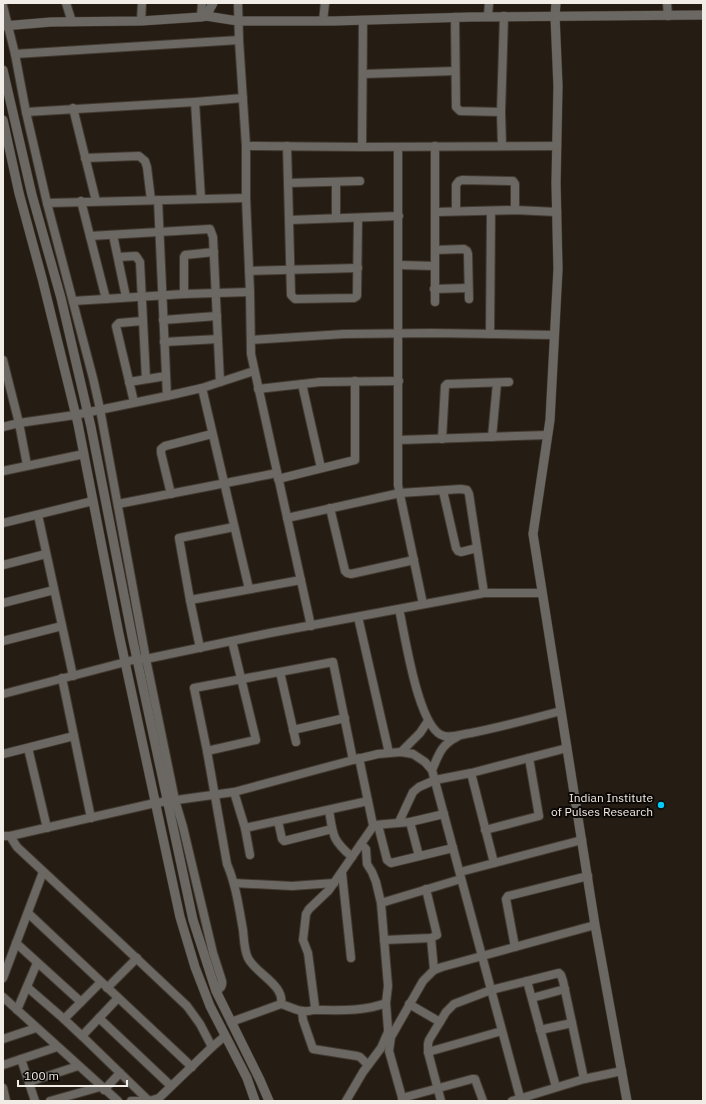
<svg xmlns="http://www.w3.org/2000/svg" width="706" height="1104" font-family="'IBM Plex Sans',sans-serif">
  <rect width="100%" height="100%" fill="#251d14"/>
  <g fill="none" stroke-linecap="round" stroke-linejoin="round">
    <defs>
      <g id="minor">
        <polyline points="66,3 72,22"/>
        <polyline points="238,3 239,40 246,146 246,198 250,292 251,354 311,626"/>
        <polyline points="667,3 668,16"/>
        <path d="M3 6 15 54 26 112 47 203 93 378 100 409 146 659 175 800 183 827 213 953 222 981C223 987 220 988 216 991"/>
        <polyline points="488,16 489,3"/>
        <polyline points="201,17 202,3"/>
        <polyline points="455,17 456,107 460,111 501,112"/>
        <polyline points="141,21 142,3"/>
        <polyline points="323,21 325,3"/>
        <polyline points="15,54 239,40"/>
        <polyline points="363,74 455,71"/>
        <polyline points="195,102 201,199"/>
        <polyline points="73,108 96,201"/>
        <polyline points="26,112 195,102 243,98"/>
        <polyline points="246,146 362,147 557,146"/>
        <polyline points="287,146 291,295 295,299 354,298 357,296 358,218"/>
        <polyline points="502,146 501,112 504,16"/>
        <polyline points="362,147 363,20"/>
        <polyline points="398,147 398,485 423,604"/>
        <polyline points="85,158 139,156 145,161 147,167 151,200"/>
        <polyline points="288,183 360,181"/>
        <polyline points="158,200 167,396"/>
        <polyline points="81,201 106,299"/>
        <polyline points="47,203 246,198"/>
        <polyline points="456,211 456,185 459,181 462,180 513,181 515,184 515,210"/>
        <polyline points="435,212 515,210 557,212"/>
        <polyline points="336,218 336,182"/>
        <polyline points="289,220 399,216"/>
        <polyline points="113,235 126,297"/>
        <polyline points="90,236 210,229 213,237 220,382"/>
        <polyline points="435,250 464,249 467,251 468,254 469,299"/>
        <polyline points="118,257 136,256 140,262 146,379"/>
        <polyline points="399,265 435,266"/>
        <polyline points="249,271 358,268"/>
        <polyline points="434,289 468,288"/>
        <polyline points="184,294 184,257 185,255 214,252"/>
        <polyline points="73,301 184,294 250,292"/>
        <polyline points="435,302 435,146"/>
        <polyline points="163,320 217,316"/>
        <polyline points="490,334 491,211"/>
        <polyline points="251,340 344,334 432,333 554,335"/>
        <polyline points="164,342 218,339"/>
        <polyline points="3,360 19,423 27,465"/>
        <polyline points="129,382 166,376"/>
        <polyline points="302,384 321,468"/>
        <polyline points="202,388 249,589"/>
        <polyline points="258,389 320,382 399,381"/>
        <polyline points="134,402 116,326 119,323 142,321"/>
        <polyline points="3,427 19,423 75,415 167,396 202,388 254,371"/>
        <polyline points="492,437 497,383"/>
        <polyline points="442,439 445,386 447,384 509,382"/>
        <polyline points="399,440 547,435"/>
        <polyline points="3,471 84,454"/>
        <polyline points="278,479 355,460 355,381"/>
        <polyline points="443,491 456,548 458,551 461,552 477,548"/>
        <polyline points="171,494 161,453 161,449 165,446 212,434"/>
        <polyline points="118,504 277,473"/>
        <polyline points="330,508 345,571 347,573 351,574 414,560"/>
        <polyline points="38,515 73,676"/>
        <polyline points="287,518 400,493 461,489 467,490 469,494 484,593"/>
        <polyline points="3,523 93,501"/>
        <polyline points="3,565 46,554"/>
        <polyline points="190,600 301,580"/>
        <polyline points="3,603 54,590"/>
        <path d="M399 609C405 634 418 730 444 736 452 738 463 734 471 733 501 727 531 719 561 711"/>
        <polyline points="358,617 389,753"/>
        <polyline points="3,641 62,626"/>
        <polyline points="200,648 190,600 179,538 234,527"/>
        <polyline points="280,672 296,742"/>
        <polyline points="62,678 91,818"/>
        <polyline points="3,694 137,659 146,659 270,633 484,593 542,593"/>
        <polyline points="293,730 345,718"/>
        <polyline points="28,748 47,828"/>
        <polyline points="207,751 256,740 232,641"/>
        <polyline points="401,752 420,733 428,721"/>
        <polyline points="3,754 74,736"/>
        <path d="M353 760 333 662 194 688 207 751 227 864C236 885 239 908 243 930 244 939 244 950 248 958 255 973 285 985 281 1004 292 1007 301 1014 313 1010L315 1007 308 953 303 940 306 914 309 909 329 890 372 828 373 825 359 758"/>
        <path d="M432 770C439 754 441 745 457 737"/>
        <polyline points="471,773 494,863"/>
        <polyline points="234,792 245,828 250,855"/>
        <path d="M329 810C333 835 332 840 352 857"/>
        <polyline points="278,821 282,839 284,841 332,829"/>
        <polyline points="399,822 413,792 419,787 435,780 471,773 567,748"/>
        <polyline points="410,822 419,856"/>
        <polyline points="374,825 410,822 444,814"/>
        <polyline points="378,825 387,860 391,863 453,848"/>
        <polyline points="245,828 368,801"/>
        <polyline points="485,830 539,816 529,758"/>
        <polyline points="3,836 10,836 155,803 234,792 353,760 378,754 401,752 413,754 425,762 432,770 521,1101"/>
        <polyline points="10,836 17,847 118,941 187,1006 200,1024 212,1047 159,1098 149,1101 131,1101"/>
        <polyline points="361,844 366,849 367,864 372,872 376,882 381,903"/>
        <polyline points="460,872 582,840"/>
        <polyline points="342,873 351,958"/>
        <polyline points="234,883 292,886 334,883"/>
        <polyline points="28,913 192,1067"/>
        <polyline points="431,938 434,970"/>
        <polyline points="384,940 431,938 437,935 426,889"/>
        <polyline points="16,943 81,1002"/>
        <polyline points="515,947 506,899 508,896 588,876"/>
        <polyline points="3,978 43,872"/>
        <polyline points="527,981 556,1087"/>
        <polyline points="101,982 64,1019 82,1036 118,998"/>
        <polyline points="27,987 64,1019"/>
        <polyline points="107,988 137,958"/>
        <polyline points="3,997 118,1101"/>
        <polyline points="532,998 565,989"/>
        <polyline points="386,1003 388,1029 390,1036"/>
        <polyline points="409,1004 440,1022"/>
        <polyline points="17,1010 37,963"/>
        <path d="M313 1010C337 1010 363 1012 386 1003L388 986 381 903 461 879"/>
        <polyline points="302,1012 303,1020 313,1049 357,1056 360,1057 368,1065"/>
        <polyline points="99,1018 171,1086"/>
        <polyline points="231,1022 281,1004"/>
        <polyline points="540,1030 572,1023"/>
        <polyline points="82,1036 149,1101"/>
        <polyline points="3,1039 36,1028"/>
        <polyline points="212,1047 225,1036"/>
        <polyline points="428,1052 428,1044 429,1040 446,1012 454,1004 491,990 559,973 561,975 563,981 584,1079"/>
        <polyline points="21,1059 35,1101"/>
        <polyline points="3,1065 57,1047"/>
        <polyline points="29,1082 78,1066"/>
        <polyline points="3,1088 6,1101"/>
        <polyline points="104,1090 120,1073"/>
        <polyline points="402,1098 472,1079 475,1079 483,1101"/>
        <polyline points="50,1101 100,1087"/>
        <polyline points="346,1101 363,1072 381,1048 388,1032"/>
        <polyline points="403,1101 389,1051 391,1037 423,981 434,970 442,967 595,925"/>
        <polyline points="441,1101 428,1052 502,1031"/>
        <polyline points="512,1101 584,1079 622,1071"/>
      </g>
      <g id="tertiary">
        <polyline points="556,3 555,16 558,86 556,183 558,269 550,420 533,534 595,925 627,1101"/>
        <polyline points="206,16 213,3"/>
        <polyline points="3,26 51,22 141,21 201,17 206,16 238,21 334,21 471,17 703,15"/>
        <polyline points="3,70 32,195 61,298 91,427 132,636 193,920 216,991 260,1080 269,1101"/>
        <polyline points="3,120 19,193 42,278 78,424 119,634 180,917 195,967 210,1006 247,1078 255,1101"/>
      </g>
    </defs>
    <use href="#minor" stroke="#423a31" stroke-width="10"/>
    <use href="#tertiary" stroke="#423a31" stroke-width="10"/>
    <use href="#minor" stroke="#6b6762" stroke-width="8"/>
    <use href="#tertiary" stroke="#6b6762" stroke-width="9"/>
  </g>
  <circle fill="#00cbf9" stroke="#0b0805" stroke-width="1.5" cx="661" cy="805" r="4"/>
  <g text-anchor="middle" stroke-width="4" stroke-linejoin="round" paint-order="stroke">
    <g font-size="12" fill="#f2ece6" stroke="#0b0805" text-anchor="end">
      <text x="653" y="802">Indian Institute<tspan x="653" dy="14">of Pulses Research</tspan></text>
    </g>
  </g>
  <rect width="706" height="1104" fill="none" stroke="#f2ece6" stroke-width="8"/>
  <path d="M18 1080v6h109v-6" fill="none" stroke="#f2ece6" stroke-width="2"/>
  <text x="24" y="1080" font-size="12" fill="#f2ece6" stroke="#0b0805" stroke-width="3" paint-order="stroke">100 m</text>
</svg>
